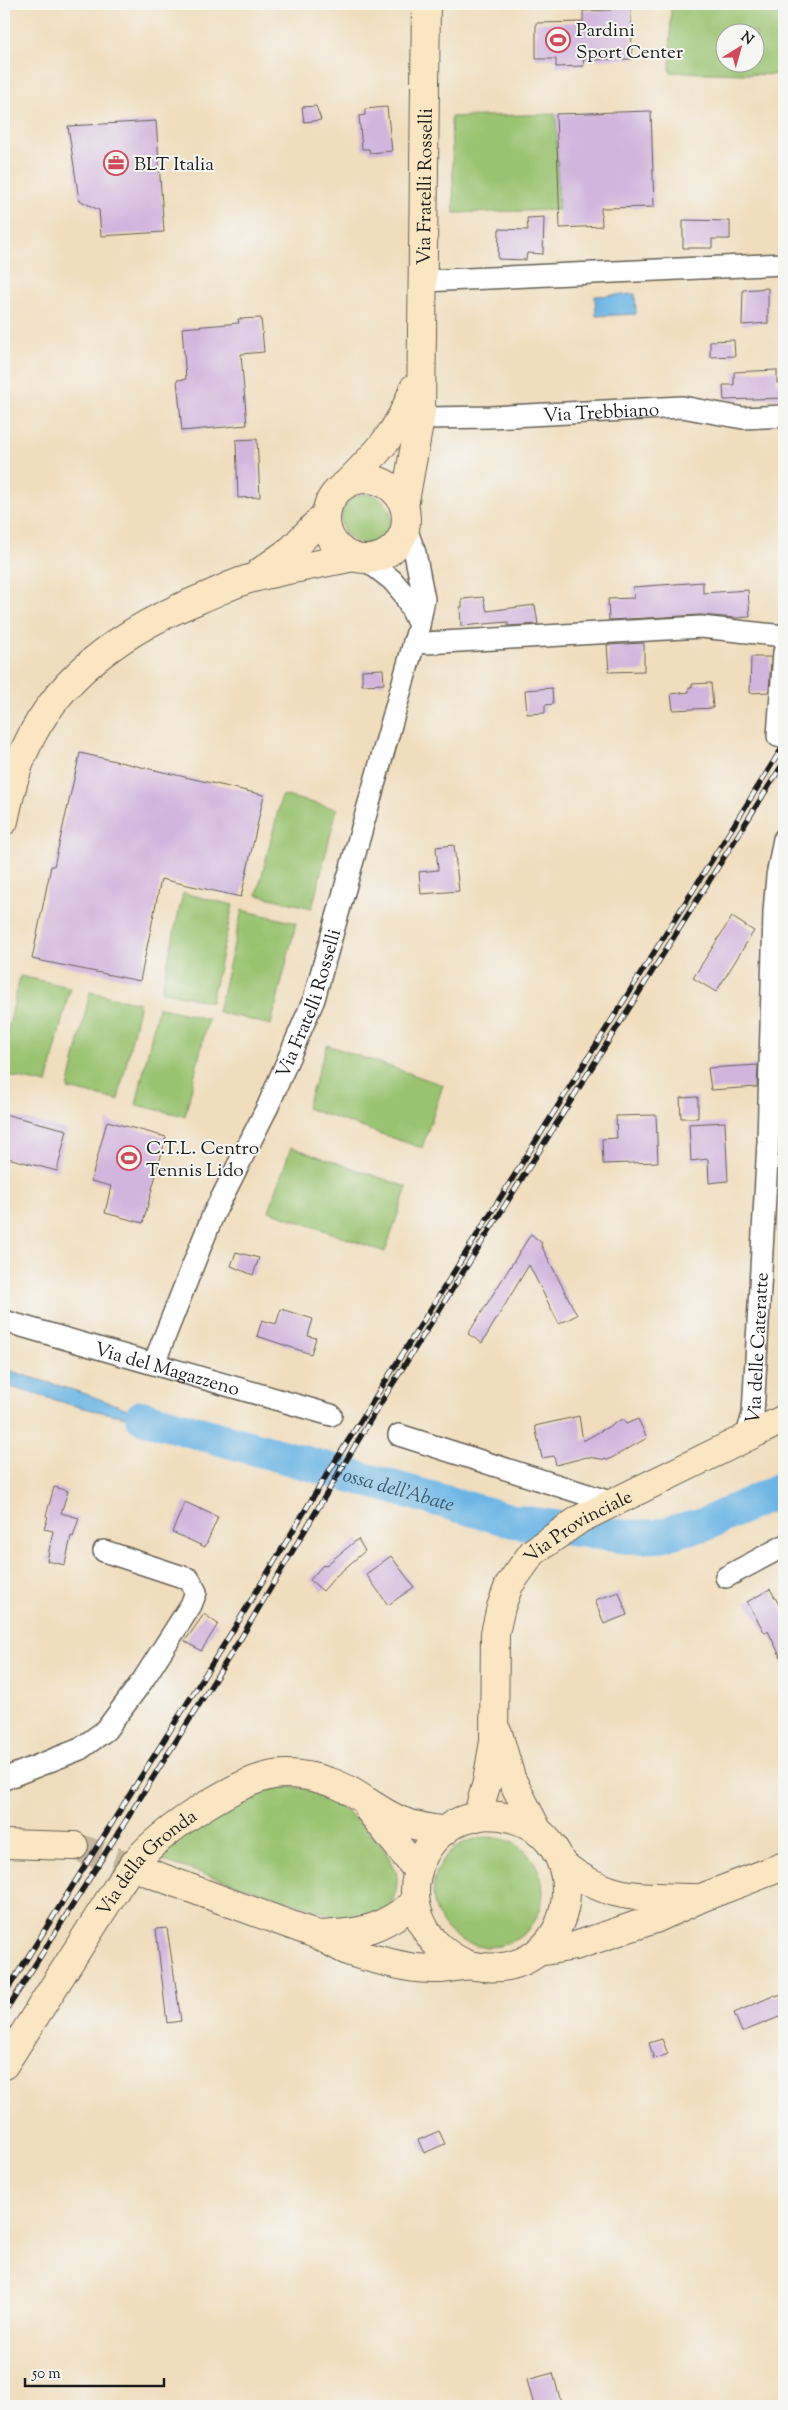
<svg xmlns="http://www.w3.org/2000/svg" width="788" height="2410" font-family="'Sorts Mill Goudy',serif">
  <rect width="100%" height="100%" fill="#f6f6f2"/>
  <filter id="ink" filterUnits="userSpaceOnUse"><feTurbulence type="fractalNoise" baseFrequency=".02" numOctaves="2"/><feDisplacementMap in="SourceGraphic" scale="10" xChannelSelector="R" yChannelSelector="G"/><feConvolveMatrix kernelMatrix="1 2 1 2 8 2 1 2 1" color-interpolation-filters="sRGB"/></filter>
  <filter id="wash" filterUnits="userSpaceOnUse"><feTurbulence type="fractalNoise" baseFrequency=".0096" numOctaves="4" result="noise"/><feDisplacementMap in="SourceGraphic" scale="20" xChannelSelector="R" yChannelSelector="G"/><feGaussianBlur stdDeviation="1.12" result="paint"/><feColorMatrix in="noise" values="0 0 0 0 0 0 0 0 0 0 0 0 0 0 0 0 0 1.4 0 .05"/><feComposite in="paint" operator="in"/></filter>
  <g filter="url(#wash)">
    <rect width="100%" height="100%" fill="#f0ddbd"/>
    <g fill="#99c370" stroke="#5a7046" fill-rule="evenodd">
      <path d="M671 4H784V75L670 72ZM726 32H756V62H726Z"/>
      <polygon points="556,114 559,210 454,213 451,117"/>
      <circle cx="366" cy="519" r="25"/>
      <polygon points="282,795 337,809 312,908 257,895"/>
      <polygon points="183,893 233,905 211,1002 161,991"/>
      <polygon points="242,910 296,923 271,1025 218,1012"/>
      <polygon points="20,976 70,987 47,1084 4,1075 4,1048"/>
      <polygon points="90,992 140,1003 118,1100 68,1089"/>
      <polygon points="158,1007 208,1019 185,1116 136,1105"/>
      <polygon points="327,1045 443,1085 422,1148 306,1108"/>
      <polygon points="291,1147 407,1187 385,1252 269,1211"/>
      <path d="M290 1786C300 1788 312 1789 320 1794 343 1805 395 1851 397 1877 398 1889 393 1900 388 1911L346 1920 152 1857 242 1794Z"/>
      <circle cx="488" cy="1892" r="55"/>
    </g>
    <g fill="#6cb5e4" stroke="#446880">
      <polygon points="635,294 636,314 596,316 595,296"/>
      <polygon points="4,1369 83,1393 186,1430 79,1407 4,1385"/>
    </g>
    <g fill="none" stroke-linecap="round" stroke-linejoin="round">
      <path stroke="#6cb5e4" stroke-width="34" id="s1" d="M142 1417 513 1521 627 1537 657 1536 708 1523 784 1488"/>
    </g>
    <g id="blocks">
      <g fill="#d1b5dd">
        <polygon points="611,4 631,4 632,59 583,60 584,66 556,67 556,59 536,59 536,23 583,22 583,11 611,10"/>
        <polygon points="316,106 321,120 304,122 302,107"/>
        <polygon points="387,107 392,151 370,153 369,149 362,149 359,116 365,115 365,109"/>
        <polygon points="651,111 654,207 601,208 602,226 560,228 556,114"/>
        <polygon points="156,121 164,232 101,236 99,210 79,200 68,126"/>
        <polygon points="544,217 543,254 527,253 526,260 498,259 499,229 528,230 527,218"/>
        <polygon points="683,220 730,221 730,239 712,239 712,248 683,248"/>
        <polygon points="768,288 768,323 742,325 743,290"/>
        <polygon points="261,318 264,352 241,354 247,425 182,431 177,380 186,379 182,328 239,323 238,319"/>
        <polygon points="734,340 735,356 710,357 710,341"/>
        <polygon points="777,370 777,383 784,383 784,398 724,400 723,385 734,385 734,372"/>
        <polygon points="257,439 260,497 238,498 236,440"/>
        <polygon points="703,582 703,593 748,590 750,617 736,618 700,615 609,620 608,599 634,598 633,587"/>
        <polygon points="483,597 487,611 535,605 538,624 508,626 508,622 461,626 460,607 462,607 462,599"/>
        <polygon points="644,643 644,671 609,672 607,645"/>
        <polygon points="751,657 771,657 769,692 750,693"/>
        <polygon points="383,669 384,684 362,685 362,670"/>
        <polygon points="711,683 713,708 673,710 671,694 689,692 689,687 692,687 692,684"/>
        <polygon points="552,688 553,704 545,705 545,713 527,714 525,690"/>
        <polygon points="80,753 264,795 241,897 161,879 140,981 32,959 51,866 54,866"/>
        <polygon points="454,845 459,891 421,894 419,872 438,870 436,847"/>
        <polygon points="732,917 754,931 716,992 693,978"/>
        <polygon points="758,1065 757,1087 711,1090 708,1068"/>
        <polygon points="698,1097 698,1118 681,1118 680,1098"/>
        <polygon points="4,1114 67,1130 57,1171 4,1157"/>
        <polygon points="656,1115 658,1162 603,1164 602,1139 617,1138 616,1116"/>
        <polygon points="107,1121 166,1137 143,1223 105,1213 111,1186 91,1181"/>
        <polygon points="725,1122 728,1181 709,1183 708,1159 691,1161 689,1124"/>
        <polygon points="531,1234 542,1243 541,1245 577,1315 559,1324 529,1265 482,1343 468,1334"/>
        <polygon points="236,1252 259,1258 253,1275 231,1266"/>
        <polygon points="281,1309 313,1319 308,1336 316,1338 311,1354 257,1336 262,1320 276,1324"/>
        <polygon points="579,1416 583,1441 622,1419 626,1424 638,1419 647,1438 608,1460 587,1457 556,1465 554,1456 542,1458 535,1426"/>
        <polygon points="54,1487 68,1491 61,1513 79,1518 73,1537 71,1536 65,1565 47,1561 53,1531 44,1529 48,1517 46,1516"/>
        <polygon points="185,1502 218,1517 205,1547 172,1532"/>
        <polygon points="358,1539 365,1551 336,1576 323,1591 310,1580 323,1565 325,1566"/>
        <polygon points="391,1556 414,1587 388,1605 366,1574"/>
        <polygon points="770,1589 784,1613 784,1664 768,1631 765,1633 747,1602"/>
        <polygon points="619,1592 627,1615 604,1624 595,1600"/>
        <polygon points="204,1614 218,1624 201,1651 185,1641"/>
        <polygon points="167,1928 181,2021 167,2023 156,1929"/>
        <polygon points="784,1994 784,2015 742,2032 734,2013 775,1995 776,1997"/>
        <polygon points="662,2039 668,2054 654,2059 649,2043"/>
        <polygon points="439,2131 445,2144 424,2153 418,2140"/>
        <polygon points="553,2373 562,2406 534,2406 527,2380"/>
      </g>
    </g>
  </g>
  <g filter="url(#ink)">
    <use href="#blocks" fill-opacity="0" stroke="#666054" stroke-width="1"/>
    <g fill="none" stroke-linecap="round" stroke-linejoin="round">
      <polyline stroke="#c6b69d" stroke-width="28" stroke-dasharray="28 14" stroke-linecap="butt" points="74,1846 147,1872"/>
      <defs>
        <g id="street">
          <polyline points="424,281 784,264"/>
          <path id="s2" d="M421 413 427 418 490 417 682 407 743 418 784 416"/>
          <polyline points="365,559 392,580 404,594 419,625"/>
          <polyline points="414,641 426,643 701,627 784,636"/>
          <polyline points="778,736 784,652"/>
          <path id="s3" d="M4 1321 331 1415"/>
          <path id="s4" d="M154 1363 213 1215 268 1106 314 999 419 625 424 599 415 553 405 526"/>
          <polyline points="399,1435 613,1503"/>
          <path id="s5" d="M746 1438 753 1414 768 1142 774 912 777 876 784 839"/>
          <polyline points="726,1577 784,1546"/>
          <polyline points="4,1779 80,1749 106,1730 143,1680 191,1605 196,1592 189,1579 104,1551"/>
        </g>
        <g id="secondary">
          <circle cx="366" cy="519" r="40"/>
          <path d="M348 482C380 450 398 432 414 388"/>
          <path id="s6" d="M404 506 421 413 426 4"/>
          <polyline points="260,572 292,549 325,515"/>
          <path d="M4 821C7 807 10 793 14 780 40 688 116 633 200 599 218 592 235 582 253 578 286 569 321 564 354 557"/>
          <polyline points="498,1733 511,1778 539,1833"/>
          <polyline points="369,1810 418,1871"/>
          <path id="s7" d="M477 1817 487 1782 494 1741 495 1633 501 1607 509 1585 533 1552 580 1519 784 1419"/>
          <polyline points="4,1844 74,1846"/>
          <path d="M562 1864C609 1901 637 1896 694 1898"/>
          <path d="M147 1872C202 1893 258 1913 313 1933 326 1938 337 1947 350 1952 368 1958 390 1963 409 1967 419 1969 432 1969 442 1969 453 1968 464 1964 475 1966 581 1984 601 1830 500 1816 413 1805 377 1928 469 1965"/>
          <path d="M319 1935C365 1933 378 1930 415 1903"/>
          <polyline points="538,1952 575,1946 655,1919 701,1898 784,1866"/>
          <path id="s8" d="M4 2065 118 1886C125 1876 131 1867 139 1858 165 1829 236 1781 274 1775 293 1772 312 1776 330 1782 353 1789 375 1809 397 1819 411 1826 429 1828 445 1831"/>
        </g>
      </defs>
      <use href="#street" stroke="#666054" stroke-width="24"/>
      <use href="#secondary" stroke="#666054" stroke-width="30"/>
      <use href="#street" stroke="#fff" stroke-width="21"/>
      <use href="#secondary" stroke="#fbe6c4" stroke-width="28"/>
      <defs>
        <g id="rail">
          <polyline points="4,1995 235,1627 321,1484 784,745"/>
          <polyline points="4,2014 241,1638 375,1412 784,762"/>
        </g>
      </defs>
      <use href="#rail" stroke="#1c1c1c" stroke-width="5.5"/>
      <use href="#rail" stroke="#f6f6f2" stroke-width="4" stroke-dasharray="11" stroke-linecap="butt"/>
    </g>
  </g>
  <defs>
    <symbol id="stadium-ring" viewBox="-11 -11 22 22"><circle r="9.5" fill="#f6f6f2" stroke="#d1495b" stroke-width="1.5"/><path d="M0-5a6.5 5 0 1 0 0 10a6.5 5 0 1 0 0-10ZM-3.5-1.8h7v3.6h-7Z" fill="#d1495b"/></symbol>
    <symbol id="office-ring" viewBox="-11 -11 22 22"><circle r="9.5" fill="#f6f6f2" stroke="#d1495b" stroke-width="1.5"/><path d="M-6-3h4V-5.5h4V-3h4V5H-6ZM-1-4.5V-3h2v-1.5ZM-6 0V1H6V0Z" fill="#d1495b"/></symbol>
  </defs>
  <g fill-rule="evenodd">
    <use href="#stadium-ring" x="544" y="26" width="28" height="28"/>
    <use href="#office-ring" x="102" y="149" width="28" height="28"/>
    <use href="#stadium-ring" x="115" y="1144" width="28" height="28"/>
  </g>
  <g text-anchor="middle" stroke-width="4" stroke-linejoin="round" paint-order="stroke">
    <g font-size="19" fill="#1c1c1c" stroke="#f6f6f2" text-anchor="start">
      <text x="576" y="36">Pardini<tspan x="576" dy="22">Sport Center</tspan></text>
      <text x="134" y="170">BLT Italia</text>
      <text x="146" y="1154">C.T.L. Centro<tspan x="146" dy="22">Tennis Lido</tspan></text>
    </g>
    <g font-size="19" fill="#1c1c1c" stroke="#f6f6f2">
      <text dy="7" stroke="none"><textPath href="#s6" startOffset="321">Via Fratelli Rosselli</textPath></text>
      <text dy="7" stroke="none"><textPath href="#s2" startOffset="182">Via Trebbiano</textPath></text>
      <text dy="7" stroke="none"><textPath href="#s4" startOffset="392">Via Fratelli Rosselli</textPath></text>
      <text dy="7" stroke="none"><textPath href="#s5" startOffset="91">Via delle Cateratte</textPath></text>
      <text dy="7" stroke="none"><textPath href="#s3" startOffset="170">Via del Magazzeno</textPath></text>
      <text dy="7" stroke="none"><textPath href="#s7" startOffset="329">Via Provinciale</textPath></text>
      <text dy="7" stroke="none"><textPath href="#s8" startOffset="249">Via della Gronda</textPath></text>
    </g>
    <g font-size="20" font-style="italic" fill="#3c596c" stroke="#f6f6f2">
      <text dy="7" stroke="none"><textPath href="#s1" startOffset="261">Fossa dell'Abate</textPath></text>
    </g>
  </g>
  <rect width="788" height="2410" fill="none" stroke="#f6f6f2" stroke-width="20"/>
  <g transform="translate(740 48) rotate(37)"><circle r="24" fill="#f6f6f2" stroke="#9f9f9c"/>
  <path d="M0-4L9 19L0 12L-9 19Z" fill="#d1495b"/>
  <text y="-8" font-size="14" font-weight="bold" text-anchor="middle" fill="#1c1c1c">N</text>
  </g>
  <path d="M25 2378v8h139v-8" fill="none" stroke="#1c1c1c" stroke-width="2.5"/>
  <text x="32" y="2378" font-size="15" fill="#1c1c1c" stroke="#f6f6f2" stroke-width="4" paint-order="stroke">50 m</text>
</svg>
